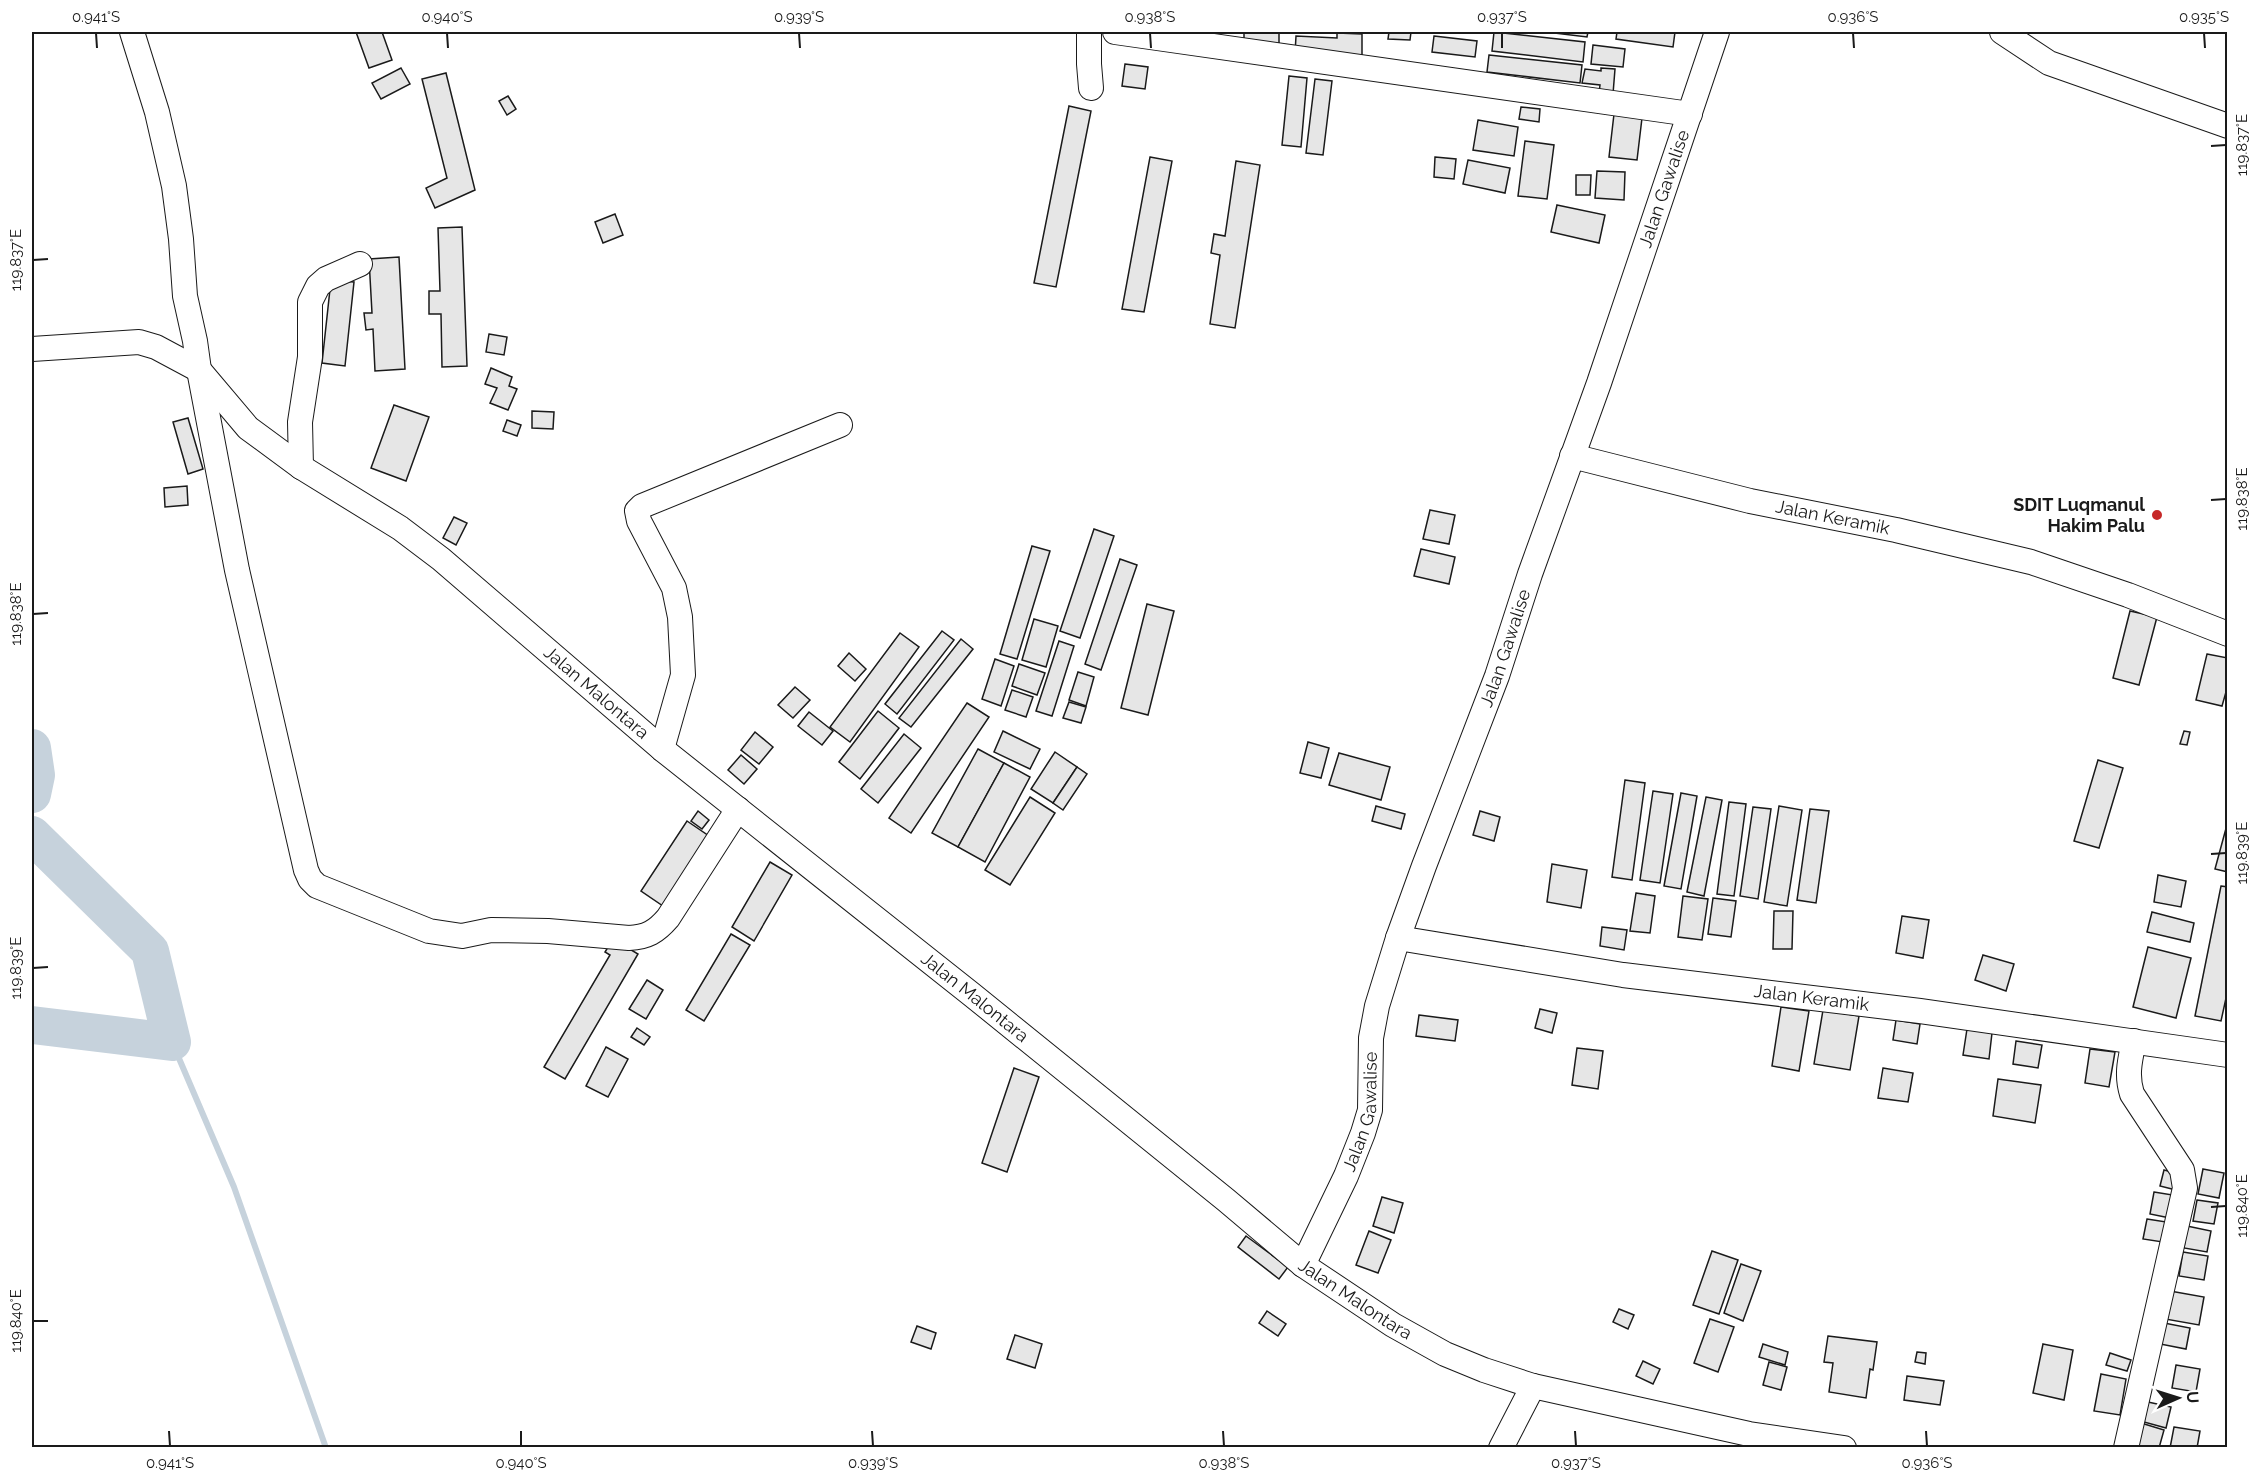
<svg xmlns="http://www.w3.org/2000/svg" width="2259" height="1479" font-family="Raleway,sans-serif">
  <rect width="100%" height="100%" fill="#fff"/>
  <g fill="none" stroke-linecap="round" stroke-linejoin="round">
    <polyline stroke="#c6d2dc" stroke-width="6" points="172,1042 234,1187 326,1448"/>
    <g stroke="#c6d2dc" stroke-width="38">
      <polyline points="32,748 36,775 32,794"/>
      <polyline points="32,835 150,951 172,1042 32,1025"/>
    </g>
  </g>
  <g fill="#e6e6e6" stroke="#1a1a1a" stroke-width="1.5">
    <polygon points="356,32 382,32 392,60 369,68"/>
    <polygon points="1244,32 1279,32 1279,48 1244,47"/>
    <polygon points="1389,32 1411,32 1410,40 1388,39"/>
    <polygon points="1494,32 1585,42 1583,62 1492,51"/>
    <polygon points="1546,32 1588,32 1587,37"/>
    <polygon points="1617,32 1675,32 1673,47 1616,39"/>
    <polygon points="1337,33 1362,34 1362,57 1295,54 1296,36 1337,38"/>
    <polygon points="1434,36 1477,41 1475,57 1432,52"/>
    <polygon points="1593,45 1625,49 1623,67 1591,64"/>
    <polygon points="1489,55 1582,65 1580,83 1487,72"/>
    <polygon points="1125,64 1148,67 1145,89 1122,86"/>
    <polygon points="401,68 410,84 381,99 372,83"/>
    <polygon points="1601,68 1615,69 1613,94 1599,93 1600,85 1582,83 1585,69 1601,71"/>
    <polygon points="446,73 475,190 435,208 426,188 447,178 422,79"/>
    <polygon points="1289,76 1307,78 1301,147 1282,145"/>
    <polygon points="1315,79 1332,81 1323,155 1306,153"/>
    <polygon points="508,96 516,109 507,115 499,101"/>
    <polygon points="1069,106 1091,111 1056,287 1034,283"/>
    <polygon points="1521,107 1540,109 1539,122 1519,119"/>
    <polygon points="1614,114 1642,118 1637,160 1609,157"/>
    <polygon points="1478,120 1518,127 1514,156 1473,150"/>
    <polygon points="1525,141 1554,145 1547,199 1518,196"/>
    <polygon points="1150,157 1172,161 1144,312 1122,309"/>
    <polygon points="1435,157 1456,159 1454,179 1434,177"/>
    <polygon points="1468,160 1510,168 1505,193 1463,184"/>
    <polygon points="1236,161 1260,165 1235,328 1210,324 1220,255 1211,253 1214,234 1225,236"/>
    <polygon points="1597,171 1625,172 1624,200 1595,198"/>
    <polygon points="1576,175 1591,175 1590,195 1576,195"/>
    <polygon points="1557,205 1605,215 1599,243 1551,232"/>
    <polygon points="615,214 623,235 603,243 595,222"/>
    <polygon points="462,227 467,366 442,367 441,314 429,314 429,291 440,291 438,228"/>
    <polygon points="399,257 405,369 375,371 373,329 366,330 364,313 372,313 369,259"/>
    <polygon points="331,280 354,282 345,366 322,363"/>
    <polygon points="489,334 507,337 504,355 486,352"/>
    <polygon points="491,368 512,377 509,386 517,389 508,410 490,403 497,388 485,384"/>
    <polygon points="394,405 429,417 406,481 371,468"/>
    <polygon points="532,411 554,412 553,429 532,428"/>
    <polygon points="188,418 203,469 188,474 173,422"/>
    <polygon points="507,420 521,425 517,436 503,431"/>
    <polygon points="187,486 188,505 165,507 164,488"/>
    <polygon points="1430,510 1455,515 1449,544 1423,539"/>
    <polygon points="454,517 467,523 456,545 443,538"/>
    <polygon points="1094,529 1114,536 1080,638 1060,631"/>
    <polygon points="1032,546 1050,551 1017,659 1000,654"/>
    <polygon points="1421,549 1455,557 1449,584 1414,576"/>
    <polygon points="1120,559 1137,565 1101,670 1085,664"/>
    <polygon points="1147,604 1174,611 1148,715 1121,708"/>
    <polygon points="2130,611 2157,617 2139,685 2113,678"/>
    <polygon points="1034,619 1058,626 1046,667 1022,660"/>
    <polygon points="942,631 954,640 897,714 885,704"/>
    <polygon points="900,633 919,647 850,742 830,727"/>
    <polygon points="961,639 973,649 911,727 899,718"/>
    <polygon points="1059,641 1074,646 1052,716 1036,711"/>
    <polygon points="849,653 866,669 855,681 838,666"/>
    <polygon points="2207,654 2228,658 2228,685 2222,706 2196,700"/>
    <polygon points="995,659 1014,666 1001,706 982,699"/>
    <polygon points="1019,664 1045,673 1037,695 1012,686"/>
    <polygon points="1078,672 1094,677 1086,706 1069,700"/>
    <polygon points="795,687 810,700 793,718 778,705"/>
    <polygon points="1012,690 1033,697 1026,717 1005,710"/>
    <polygon points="1069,702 1086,707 1081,723 1063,718"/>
    <polygon points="967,703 989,717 911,833 889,818"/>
    <polygon points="878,711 899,728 860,779 839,762"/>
    <polygon points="809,712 833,731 822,745 798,726"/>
    <polygon points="1003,731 1040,749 1030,769 994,752"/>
    <polygon points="2184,731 2190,732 2187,745 2180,744"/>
    <polygon points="755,732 773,747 759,764 741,750"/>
    <polygon points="904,734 921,748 878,803 861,789"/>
    <polygon points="1308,742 1329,748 1321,778 1300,773"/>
    <polygon points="978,749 1004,763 958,847 932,833"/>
    <polygon points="1055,752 1077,767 1053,803 1031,789"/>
    <polygon points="1339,753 1390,767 1381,800 1329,785"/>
    <polygon points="741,755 757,769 744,784 728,770"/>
    <polygon points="2098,760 2123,768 2099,848 2074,841"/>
    <polygon points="1004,763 1030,777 985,862 958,847"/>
    <polygon points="1077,767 1087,774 1063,810 1053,803"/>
    <polygon points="1625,780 1645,783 1632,880 1612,877"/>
    <polygon points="1653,791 1673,794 1660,883 1640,880"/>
    <polygon points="1681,793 1697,796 1681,889 1664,886"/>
    <polygon points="1030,797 1055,813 1010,885 985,870"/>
    <polygon points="1706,797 1722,800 1704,896 1687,892"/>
    <polygon points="1729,802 1746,804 1734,896 1717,894"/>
    <polygon points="1376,806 1405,814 1401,829 1372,821"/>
    <polygon points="1779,806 1802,810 1787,906 1764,902"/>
    <polygon points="1753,807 1771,809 1758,899 1740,896"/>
    <polygon points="1810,809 1829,811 1816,903 1797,900"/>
    <polygon points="698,811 709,820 702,829 691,821"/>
    <polygon points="1480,811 1500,817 1494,841 1473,835"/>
    <polygon points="687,821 709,836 663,906 641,891"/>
    <polygon points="2228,821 2228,872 2215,869"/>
    <polygon points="770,862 792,875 754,941 732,927"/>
    <polygon points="1552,864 1587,870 1581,908 1547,902"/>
    <polygon points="2158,875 2186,881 2181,907 2154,902"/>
    <polygon points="2221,886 2228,887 2228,989 2221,1021 2195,1016"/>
    <polygon points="1636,893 1655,896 1650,933 1630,931"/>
    <polygon points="1683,896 1708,899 1702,940 1678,937"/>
    <polygon points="1713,898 1736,901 1731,937 1708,934"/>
    <polygon points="1774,911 1793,911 1792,949 1773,949"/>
    <polygon points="2152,912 2194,923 2190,942 2147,932"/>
    <polygon points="1902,916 1929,920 1923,958 1896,953"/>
    <polygon points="1602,927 1627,930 1624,950 1600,946"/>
    <polygon points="731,934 750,945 704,1021 686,1010"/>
    <polygon points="613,939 638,954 565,1079 544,1067 610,955 605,952"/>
    <polygon points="2148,947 2191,958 2176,1018 2133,1007"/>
    <polygon points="1983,955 2014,964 2006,991 1975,980"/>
    <polygon points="647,980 663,990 646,1019 629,1009"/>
    <polygon points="1781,1007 1809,1011 1799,1071 1772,1066"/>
    <polygon points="1540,1009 1557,1013 1552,1033 1535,1028"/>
    <polygon points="1823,1010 1859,1016 1850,1070 1814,1064"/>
    <polygon points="1419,1015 1458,1020 1455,1041 1416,1036"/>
    <polygon points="1896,1020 1920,1024 1917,1044 1893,1040"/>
    <polygon points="637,1028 650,1037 644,1045 631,1037"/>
    <polygon points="1967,1029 1992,1033 1989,1059 1963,1055"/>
    <polygon points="2016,1041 2042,1045 2038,1068 2013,1064"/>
    <polygon points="606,1047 628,1059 608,1097 586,1086"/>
    <polygon points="1577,1048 1603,1051 1598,1089 1572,1085"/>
    <polygon points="2090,1049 2115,1052 2109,1087 2085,1083"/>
    <polygon points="1014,1068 1039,1077 1007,1172 982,1163"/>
    <polygon points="1883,1068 1913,1073 1908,1102 1878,1098"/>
    <polygon points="1998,1079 2041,1085 2035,1123 1993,1116"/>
    <polygon points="2203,1169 2224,1173 2219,1198 2198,1194"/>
    <polygon points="2164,1170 2184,1175 2180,1191 2160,1186"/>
    <polygon points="2154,1192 2179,1196 2175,1219 2150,1214"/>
    <polygon points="1382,1197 1403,1203 1394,1233 1373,1226"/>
    <polygon points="2197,1200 2218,1203 2214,1224 2193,1221"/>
    <polygon points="2147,1219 2173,1223 2169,1243 2143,1239"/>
    <polygon points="2187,1226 2211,1231 2207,1252 2184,1248"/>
    <polygon points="1369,1231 1391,1240 1378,1273 1356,1265"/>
    <polygon points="1246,1236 1288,1267 1279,1279 1238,1247"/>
    <polygon points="1712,1251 1738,1260 1719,1314 1693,1305"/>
    <polygon points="2183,1252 2208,1256 2204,1280 2179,1276"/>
    <polygon points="1741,1264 1761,1271 1743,1321 1724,1313"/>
    <polygon points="2170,1291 2204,1297 2199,1325 2165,1319"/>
    <polygon points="1619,1309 1634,1315 1628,1329 1613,1322"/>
    <polygon points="1267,1311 1286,1324 1278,1336 1259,1323"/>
    <polygon points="1710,1319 1734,1327 1718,1372 1694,1363"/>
    <polygon points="2159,1322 2190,1328 2186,1349 2155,1343"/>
    <polygon points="917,1326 936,1333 931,1349 911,1342"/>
    <polygon points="1015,1335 1042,1344 1035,1368 1007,1359"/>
    <polygon points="1828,1336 1877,1342 1873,1370 1870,1369 1866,1398 1829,1392 1833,1363 1824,1362"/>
    <polygon points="1763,1344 1788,1352 1785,1365 1759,1357"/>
    <polygon points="2043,1344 2073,1350 2064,1400 2033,1393"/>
    <polygon points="1917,1352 1926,1353 1925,1364 1915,1362"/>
    <polygon points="2110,1353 2131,1360 2127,1371 2106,1365"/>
    <polygon points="1643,1361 1660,1369 1653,1384 1636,1376"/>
    <polygon points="1769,1362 1787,1367 1781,1390 1763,1385"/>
    <polygon points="2176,1365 2200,1369 2196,1392 2172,1388"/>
    <polygon points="2101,1374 2126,1379 2120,1415 2094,1411"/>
    <polygon points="1907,1376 1944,1381 1940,1405 1904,1400"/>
    <polygon points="2148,1402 2171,1407 2166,1428 2144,1422"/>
    <polygon points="2141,1423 2164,1430 2159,1448 2136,1448"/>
    <polygon points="2174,1427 2200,1431 2197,1448 2170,1448"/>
  </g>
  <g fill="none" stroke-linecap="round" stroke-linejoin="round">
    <defs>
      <g id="minor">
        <path d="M132 32 157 112 174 186 181 239 185 296 195 341 199 370 237 570 306 870 310 879 317 886 429 931 462 936 491 930 548 931 629 938C647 937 656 932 668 918L738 809"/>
        <polyline points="1089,32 1089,64 1091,88"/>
        <polyline points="1115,32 1690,114"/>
        <polyline points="2002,32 2049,63 2228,126"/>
        <path id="s1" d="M32 349 139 342 156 347 199 370 248 428 301 467 400 528 441 559 662 749 971 994 1226 1200 1303 1265 1393 1325 1445 1354 1484 1370 1533 1386 1749 1434 1844 1448"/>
        <path id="s2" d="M1572 456 1750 501 1896 530 2031 562 2128 595 2228 634"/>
        <polyline points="301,467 300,422 310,357 310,302 318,286 326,279 360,264"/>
        <polyline points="662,749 683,675 680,617 674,588 639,521 637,511 642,506 840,425"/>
        <path id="s3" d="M1398 938 1623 975 1920 1011 2228 1055"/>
        <path id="s4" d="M1303 1265 1346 1176 1363 1133 1370 1110 1371 1038 1377 1006 1398 938 1424 866 1497 676 1530 574 1599 383 1717 32"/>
        <polyline points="1501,1448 1533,1386"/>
        <path d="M2126 1448 2185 1188 2182 1170 2132 1094C2126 1075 2130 1060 2134 1041"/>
      </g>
    </defs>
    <use href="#minor" stroke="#1a1a1a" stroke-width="26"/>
    <use href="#minor" stroke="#fff" stroke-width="24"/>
  </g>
  <path fill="none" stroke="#1a1a1a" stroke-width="2" d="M96 33 97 48M447 33 448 48M799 33 800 48M1150 33 1151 48M1502 33V48M1853 33 1854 48M2204 33 2205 48M2211 146 2226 145M33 260 48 259M2211 500 2226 499M33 614 48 613M2211 854 2226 853M33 968 48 967M2211 1207 2226 1206M33 1321H48M169 1431 170 1446M521 1431V1446M872 1431 873 1446M1223 1431 1224 1446M1575 1431 1576 1446M1926 1431 1927 1446"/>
  <circle fill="#c62828" stroke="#fff" stroke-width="2" cx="2157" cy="515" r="6"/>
  <g text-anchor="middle" stroke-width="4.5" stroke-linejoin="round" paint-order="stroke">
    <g font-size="18" fill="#1a1a1a" stroke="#fff">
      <text dy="6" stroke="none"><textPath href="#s4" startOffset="1140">Jalan Gawalise</textPath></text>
      <text dy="6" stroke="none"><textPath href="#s2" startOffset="268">Jalan Keramik</textPath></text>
      <text dy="6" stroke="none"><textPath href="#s4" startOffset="654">Jalan Gawalise</textPath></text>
      <text dy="6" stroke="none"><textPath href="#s1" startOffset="688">Jalan Malontara</textPath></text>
      <text dy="6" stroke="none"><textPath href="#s3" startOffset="418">Jalan Keramik</textPath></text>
      <text dy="6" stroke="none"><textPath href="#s1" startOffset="1174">Jalan Malontara</textPath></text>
      <text dy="6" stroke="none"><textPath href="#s4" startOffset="166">Jalan Gawalise</textPath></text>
      <text dy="6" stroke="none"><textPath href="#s1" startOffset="1660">Jalan Malontara</textPath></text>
    </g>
    <g font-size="18" font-weight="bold" fill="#1a1a1a" stroke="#fff" text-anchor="end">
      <text x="2145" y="511">SDIT Luqmanul<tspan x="2145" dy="21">Hakim Palu</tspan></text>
    </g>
  </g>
  <rect width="2259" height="1479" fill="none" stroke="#ffffff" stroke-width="66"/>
  <g transform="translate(2178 1398) rotate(87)" stroke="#ffffff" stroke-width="4.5" paint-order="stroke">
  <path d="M0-4.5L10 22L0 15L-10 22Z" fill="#1a1a1a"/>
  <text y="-9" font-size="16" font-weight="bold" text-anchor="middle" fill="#1a1a1a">U</text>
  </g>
  <rect x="33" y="33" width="2193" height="1413" fill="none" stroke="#1a1a1a" stroke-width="2"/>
  <g font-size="15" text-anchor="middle" fill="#1a1a1a">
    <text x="96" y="22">0.941°S</text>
    <text x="447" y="22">0.940°S</text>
    <text x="799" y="22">0.939°S</text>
    <text x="1150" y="22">0.938°S</text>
    <text x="1502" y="22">0.937°S</text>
    <text x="1853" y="22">0.936°S</text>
    <text x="2204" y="22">0.935°S</text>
    <text transform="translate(2242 145) rotate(-90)" y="5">119.837°E</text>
    <text transform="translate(16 260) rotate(-90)" y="5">119.837°E</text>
    <text transform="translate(2242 499) rotate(-90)" y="5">119.838°E</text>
    <text transform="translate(16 614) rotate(-90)" y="5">119.838°E</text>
    <text transform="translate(2242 853) rotate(-90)" y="5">119.839°E</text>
    <text transform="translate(16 968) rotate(-90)" y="5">119.839°E</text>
    <text transform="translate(2242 1206) rotate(-90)" y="5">119.840°E</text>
    <text transform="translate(16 1321) rotate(-90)" y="5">119.840°E</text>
    <text x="170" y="1468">0.941°S</text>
    <text x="521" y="1468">0.940°S</text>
    <text x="873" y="1468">0.939°S</text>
    <text x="1224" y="1468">0.938°S</text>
    <text x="1576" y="1468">0.937°S</text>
    <text x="1927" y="1468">0.936°S</text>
  </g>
</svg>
